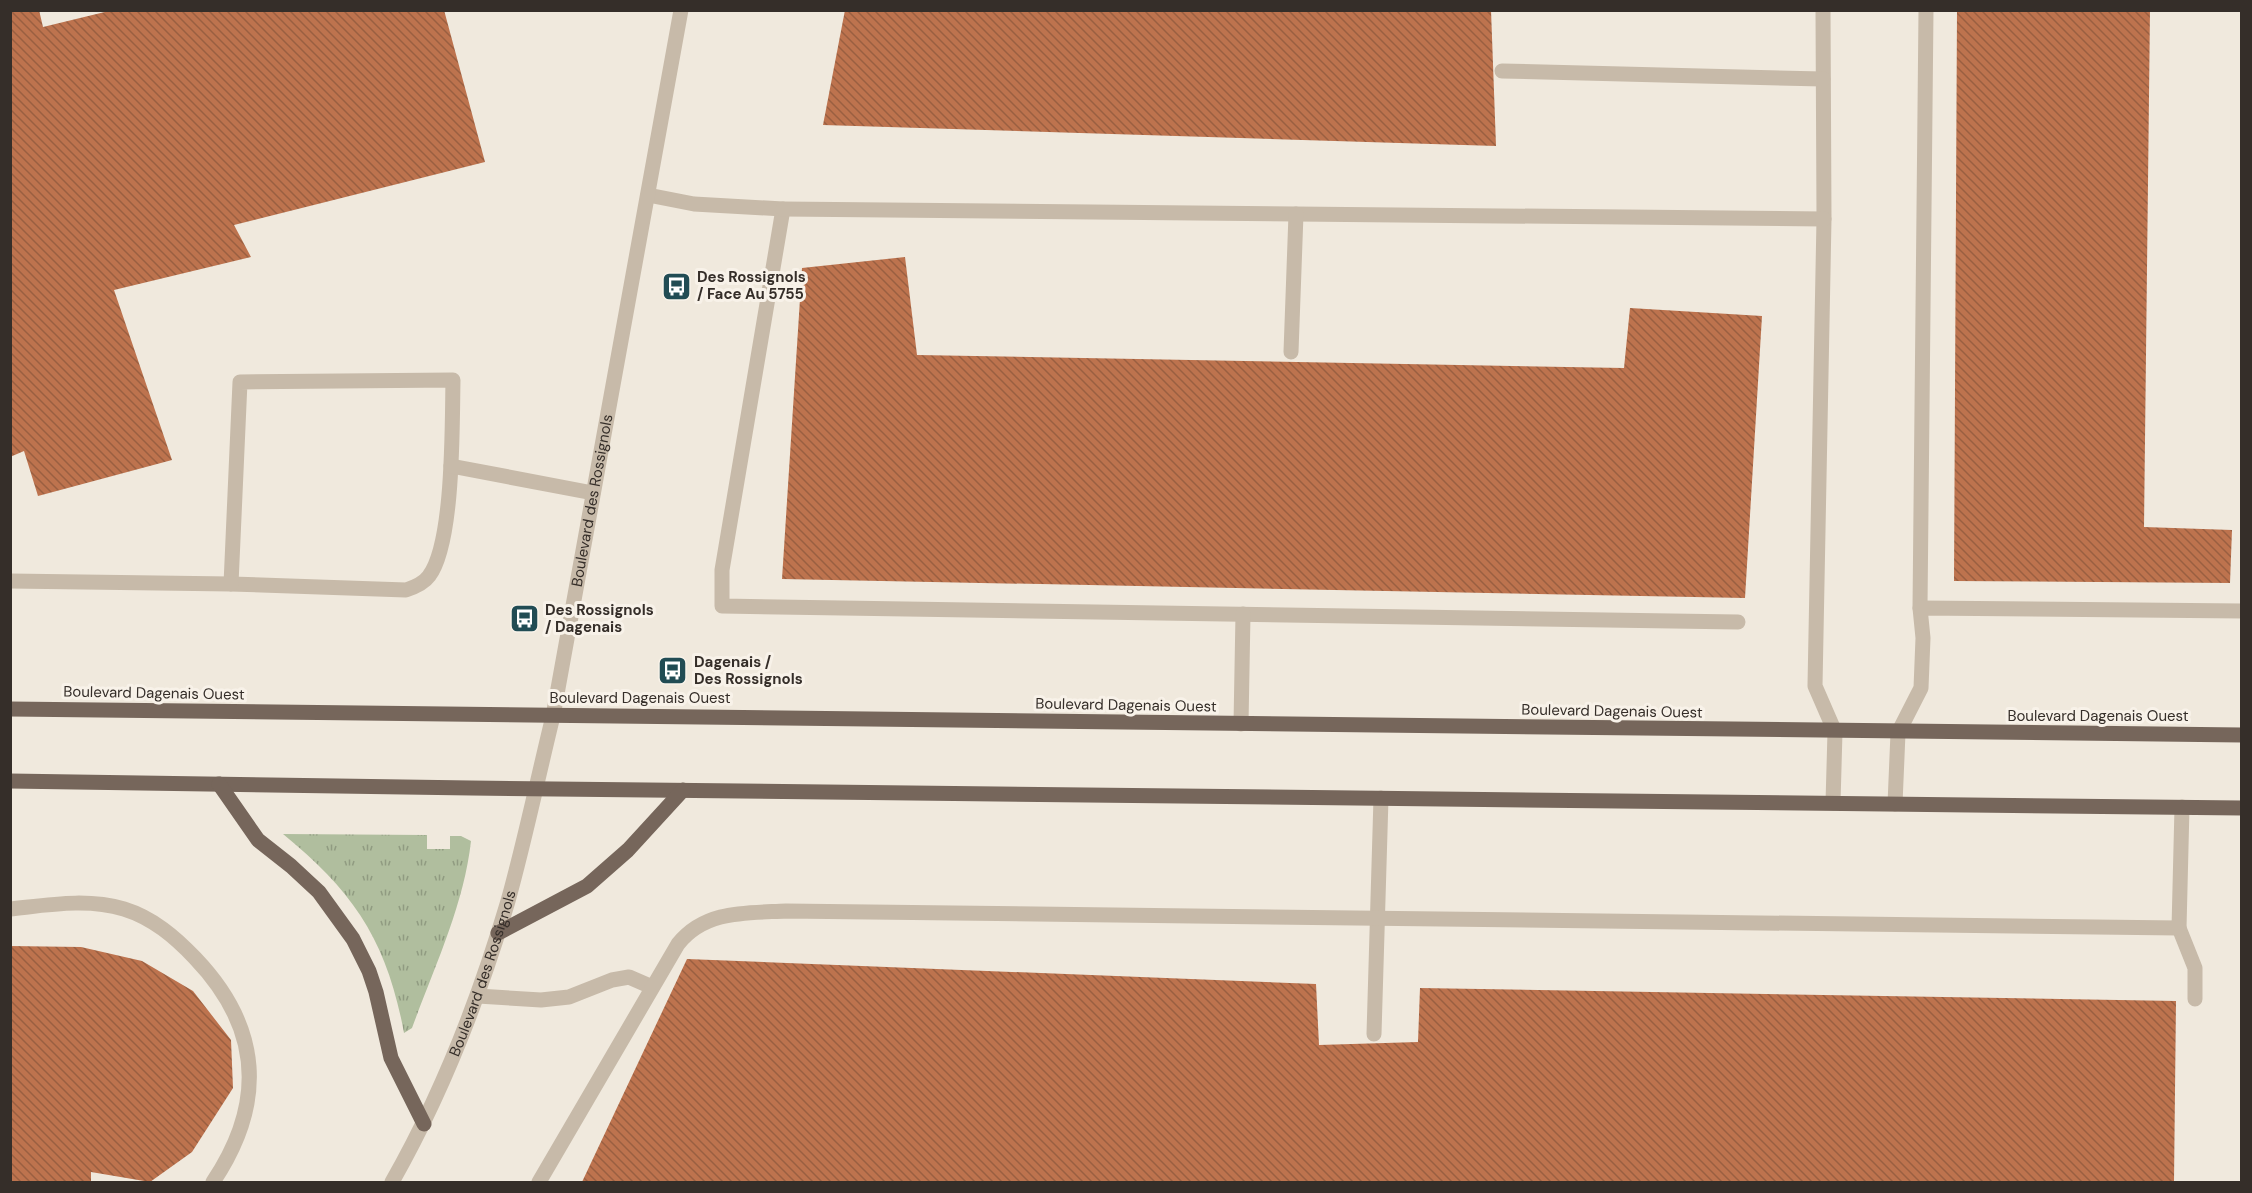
<svg xmlns="http://www.w3.org/2000/svg" width="2252" height="1193" font-family="'DM Sans',sans-serif">
  <defs>
    <pattern id="grass-tufts" width="24" height="20" patternUnits="userSpaceOnUse" patternTransform="scale(1.5)"><rect width="24" height="20" fill="#b0be9e"/><path d="M3 7l-1-3M5 7V3M7 7l1-3M15 17l-1-3M17 17v-4M19 17l1-3" fill="none" stroke="#909b81"/></pattern>
    <pattern id="building-back-hatch" width="6" height="6" patternUnits="userSpaceOnUse" patternTransform="scale(1.5)"><rect width="6" height="6" fill="#bd734e"/><path d="M-1 5l2 2M0 0l6 6M5-1l2 2" fill="none" stroke="#9a5f41"/></pattern>
  </defs>
  <rect width="100%" height="100%" fill="#f0e9dd"/>
  <path fill="url(#grass-tufts)" d="M283 834 427 835V849H450V836H461L471 841C464 905 434 968 412 1028L404 1033C387 941 354 892 283 834Z"/>
  <g fill="url(#building-back-hatch)">
    <polygon points="10,10 39,10 43,27 113,10 444,10 485,162 234,225 251,257 114,290 172,460 38,496 24,451 10,457"/>
    <polygon points="845,10 1491,10 1496,146 823,125"/>
    <polygon points="1957,10 2150,10 2144,527 2232,530 2230,583 1954,581"/>
    <polygon points="905,257 917,355 1624,368 1630,308 1762,316 1745,598 782,579 802,268"/>
    <polygon points="10,946 81,947 142,961 193,991 231,1040 233,1088 192,1152 150,1182 91,1172 91,1182 10,1182"/>
    <polygon points="687,959 1316,984 1319,1045 1418,1042 1420,988 2176,1001 2174,1182 582,1182"/>
  </g>
  <g fill="none" stroke-linecap="round" stroke-linejoin="round">
    <g stroke="#c7baa9" stroke-width="15">
      <polyline points="1823,10 1824,219 1815,686 1835,732 1833,803"/>
      <polyline points="1502,71 1823,79"/>
      <polyline points="648,195 694,204 783,209 722,570 722,606 1738,622"/>
      <polyline points="783,209 1824,219"/>
      <polyline points="1291,352 1296,214"/>
      <path d="M453 380C452 424 454 543 429 576 424 583 415 587 406 590L231 584 240 382Z"/>
      <polyline points="451,466 593,493"/>
      <polyline points="10,581 231,584"/>
      <polyline points="1920,608 1926,10"/>
      <polyline points="1241,724 1243,614"/>
      <polyline points="1895,804 1898,733 1921,688 1923,638 1920,608 2242,611"/>
      <path d="M10 909C48 905 87 898 124 909 153 918 175 937 195 958 262 1028 266 1103 213 1182"/>
      <polyline points="2179,928 2195,968 2195,999"/>
      <polyline points="478,996 541,1000 569,997 612,980 629,977 652,987"/>
      <polyline points="1374,1034 1381,798"/>
      <path id="s1" d="M392 1182C442 1094 479 999 508 901 525 840 538 777 553 716L681 10"/>
      <path d="M539 1182 678 944C705 910 746 913 786 911L2179 928 2182 807"/>
    </g>
    <g stroke="#76665b" stroke-width="15">
      <polyline points="10,709 2242,735"/>
      <polyline points="10,781 471,788 2242,808"/>
      <polyline points="219,784 258,840 291,866 319,892 353,939 369,971 376,992 391,1058 424,1124"/>
      <polyline points="498,933 587,886 628,850 683,790"/>
    </g>
  </g>
  <defs>
    <symbol id="bus-square" viewBox="-11 -11 22 22"><rect x="-9" y="-9" width="18" height="18" rx="4" fill="#214c54" stroke="#f8f2e9"/><path d="M-5-6H5V4H4V6H2V4H-2V6H-4V4H-5ZM-3.5-4V0h7V-4ZM-3.5 1.2v1.5H-2V1.2ZM2 1.2v1.5H3.5V1.2Z" fill="#fff"/></symbol>
  </defs>
  <g fill-rule="evenodd">
    <use href="#bus-square" x="660" y="270" width="33" height="33"/>
    <use href="#bus-square" x="508" y="602" width="33" height="33"/>
    <use href="#bus-square" x="656" y="654" width="33" height="33"/>
  </g>
  <g text-anchor="middle" stroke-width="6" stroke-linejoin="round" paint-order="stroke">
    <g font-size="15" font-weight="bold" fill="#352e29" stroke="#f8f2e9" text-anchor="start">
      <text x="697" y="282">Des Rossignols<tspan x="697" dy="17">/ Face Au 5755</tspan></text>
      <text x="545" y="615">Des Rossignols<tspan x="545" dy="17">/ Dagenais</tspan></text>
      <text x="694" y="667">Dagenais /<tspan x="694" dy="17">Des Rossignols</tspan></text>
    </g>
    <g font-size="15" fill="#352e29" stroke="#f8f2e9">
      <text dy="5" stroke="none"><textPath href="#s1" startOffset="714">Boulevard des Rossignols</textPath></text>
      <text transform="translate(154 693) rotate(1)" y="5">Boulevard Dagenais Ouest</text>
      <text x="640" y="703">Boulevard Dagenais Ouest</text>
      <text transform="translate(1126 705) rotate(1)" y="5">Boulevard Dagenais Ouest</text>
      <text transform="translate(1612 711) rotate(1)" y="5">Boulevard Dagenais Ouest</text>
      <text x="2098" y="721">Boulevard Dagenais Ouest</text>
      <text dy="5" stroke="none"><textPath href="#s1" startOffset="228">Boulevard des Rossignols</textPath></text>
    </g>
  </g>
  <rect width="2252" height="1193" fill="none" stroke="#352e29" stroke-width="24"/>
</svg>
